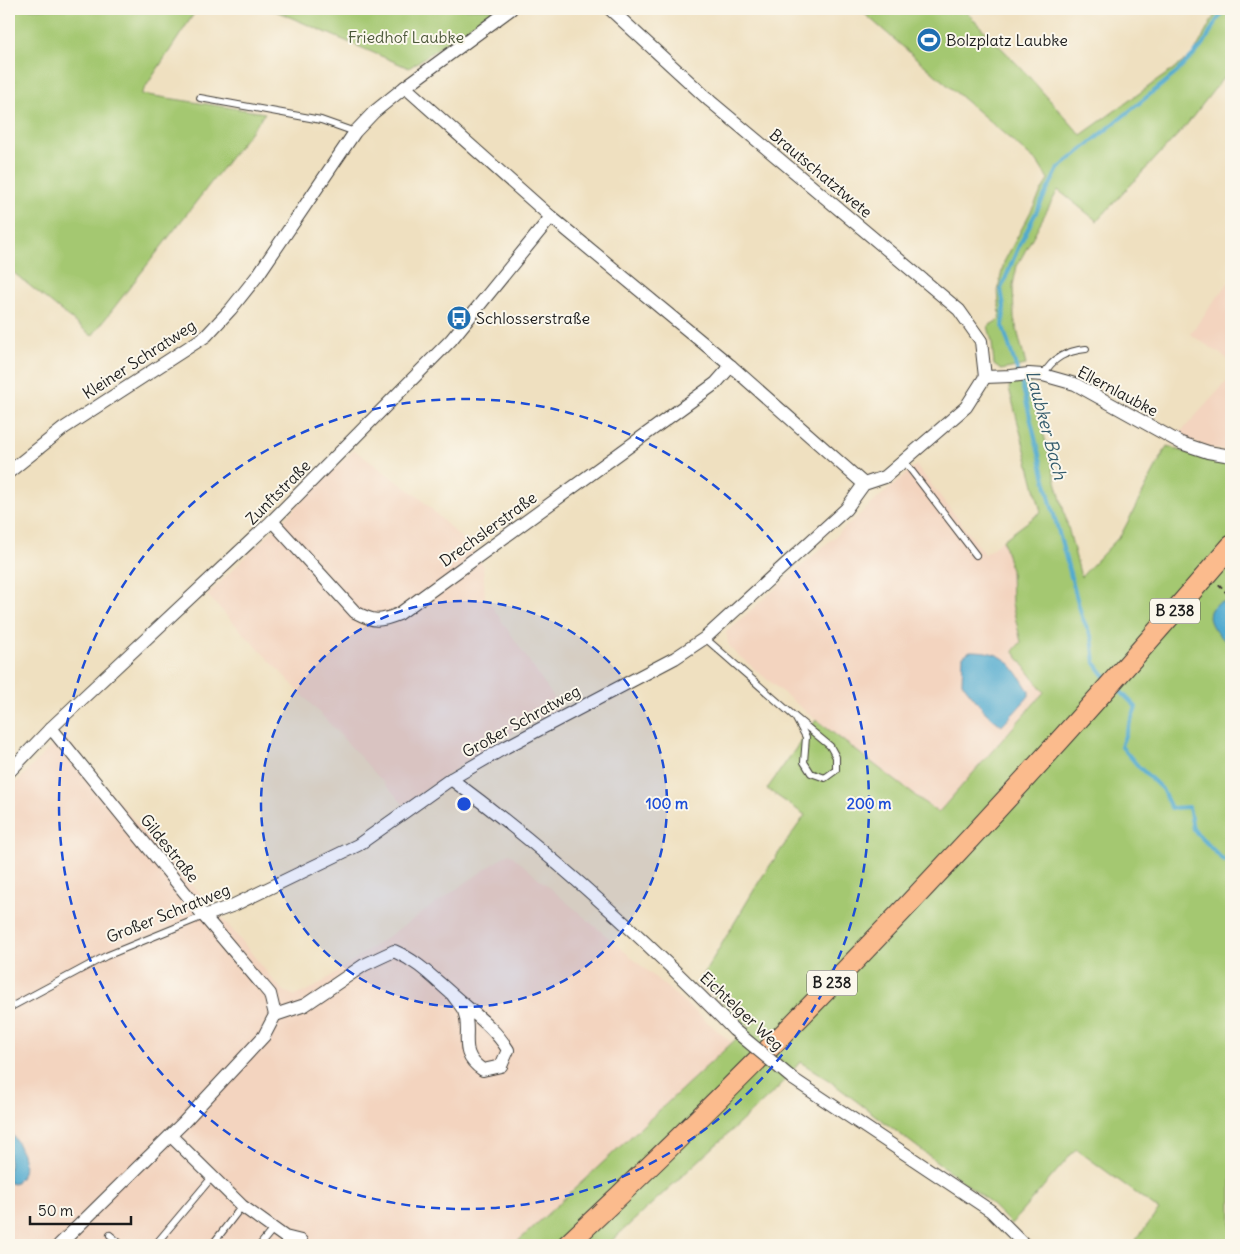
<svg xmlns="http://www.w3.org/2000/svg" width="1240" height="1254" font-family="Delius,sans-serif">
  <rect width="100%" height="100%" fill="#fbf7ec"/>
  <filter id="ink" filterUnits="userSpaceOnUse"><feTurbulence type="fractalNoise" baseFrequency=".02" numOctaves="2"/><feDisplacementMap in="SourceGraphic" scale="10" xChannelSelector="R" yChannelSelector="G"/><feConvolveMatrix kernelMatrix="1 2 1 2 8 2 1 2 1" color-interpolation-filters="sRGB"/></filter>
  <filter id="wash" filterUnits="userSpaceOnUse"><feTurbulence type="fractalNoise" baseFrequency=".0096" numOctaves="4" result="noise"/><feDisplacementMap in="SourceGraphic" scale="20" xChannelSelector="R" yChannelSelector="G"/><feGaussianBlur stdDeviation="1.12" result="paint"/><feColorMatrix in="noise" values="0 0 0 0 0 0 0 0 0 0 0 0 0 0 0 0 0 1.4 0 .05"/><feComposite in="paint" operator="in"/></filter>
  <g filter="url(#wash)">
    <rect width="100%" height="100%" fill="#efe0c0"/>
    <g fill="#f3d4bf">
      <polygon points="1231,279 1231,361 1190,334"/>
      <polygon points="1231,377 1231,452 1211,448 1177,436"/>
      <polygon points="354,450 420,498 471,548 483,565 485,596 560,707 484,749 404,805 331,725 207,595"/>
      <polygon points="916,465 985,554 1003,540 1011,570 1012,604 1021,642 1013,652 1044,692 938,813 816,720 733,651 728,644 726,632"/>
      <polygon points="65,732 69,742 79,755 132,818 226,922 274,981 284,991 295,996 315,987 509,853 732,1043 514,1245 9,1245 9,790"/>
    </g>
    <g fill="#a4c871" stroke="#607246">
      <polygon points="9,9 197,9 141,94 265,113 92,336 9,269"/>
      <polygon points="271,9 495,9 409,68"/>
      <polygon points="859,9 964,9 973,19 1023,70 1081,135 1193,55 1218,9 1231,9 1231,68 1184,128 1097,221 1058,190 1017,266 1013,285 1014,318 1026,365 1001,370 994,365 992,342 988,326 1000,319 998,289 1004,262 1048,179 1038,163"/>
      <polygon points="1030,381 1081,577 1121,535 1167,446 1206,460 1231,465 1231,1245 1132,1245 1159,1210 1076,1149 1011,1224 985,1198 823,1076 800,1062 779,1087 607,1245 514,1245 749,1027 699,982 760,880 805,815 767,789 816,720 938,813 1044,692 1013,651 1021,642 1012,604 1011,570 1003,540 1041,512 1009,388 1011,382"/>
    </g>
    <g fill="#51aacf" stroke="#366376">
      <path d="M1221 602 1231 605V644C1216 636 1196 612 1221 602Z"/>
      <path d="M970 651C1006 651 1011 663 1029 691V696L1002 726 986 713 962 683 963 656Z"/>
      <path d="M9 1131C18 1140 28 1162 22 1175 21 1178 16 1181 14 1184L9 1183Z"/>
    </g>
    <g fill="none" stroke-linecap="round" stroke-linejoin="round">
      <g stroke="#51aacf" stroke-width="4">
        <polyline points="1106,678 1095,663 1092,638 1082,617 1051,504 1023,388 1003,327 1004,306 1001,289 1018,248 1058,169 1174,75 1203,45 1217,20 1227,9"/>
        <polyline points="1115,686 1136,707 1121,746 1139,767 1162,789 1171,808 1189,807 1193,829 1224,861"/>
      </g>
    </g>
  </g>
  <g filter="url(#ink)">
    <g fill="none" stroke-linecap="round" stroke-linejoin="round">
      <defs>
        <g id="lane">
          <polyline points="200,98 321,120 355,132"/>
          <path d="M1043 375C1053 358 1066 351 1086 349"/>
          <polyline points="904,461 976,555"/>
          <polyline points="705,638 795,717 806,737 804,762 811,773 825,778 836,770 836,757 830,746 795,717"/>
          <polyline points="9,1008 106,956 204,916"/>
          <polyline points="110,1235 122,1245"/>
          <polyline points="155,1245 213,1176"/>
          <polyline points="212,1245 242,1206"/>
          <polyline points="260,1245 273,1229"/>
        </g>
        <g id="street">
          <polyline points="610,9 710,101 959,310 981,341 985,377"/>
          <polyline points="405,87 551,217 731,366 864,484"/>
          <polyline points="985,377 1011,376 1029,374 1043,375 1075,384 1181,443 1208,452 1231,456"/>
          <polyline points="9,472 64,428 206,336 231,309 258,275 355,132 374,112 405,87 511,9"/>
          <path d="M272 521 355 612C374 622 379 622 399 614L716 383 731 366"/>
          <polyline points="51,728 204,916 270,994 275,1015 264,1036 183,1123 59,1245"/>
          <polyline points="9,772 51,728 272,521 451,340 551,217"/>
          <path d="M451 779C553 854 646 940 734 1030"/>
          <polyline points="204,916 234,905 358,845 451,779 506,747 675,658 705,638 846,509 864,484 885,477 966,407 985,377"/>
          <path d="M275 1015 305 1005 364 965 394 951C419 962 433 978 453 995 473 1013 494 1027 508 1050L501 1066 483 1070C456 1053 473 1033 464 1011 461 1005 456 1000 452 994"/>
          <polyline points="793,1079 991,1211 1025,1245"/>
          <polyline points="171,1136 242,1206 285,1237 301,1241"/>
        </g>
        <path id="primary" d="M567 1245C801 1026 1022 789 1231 546"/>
      </defs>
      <use href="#lane" stroke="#3c3935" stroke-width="8"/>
      <use href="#street" stroke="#3c3935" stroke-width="14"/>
      <use href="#primary" stroke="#3c3935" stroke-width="22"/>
      <g stroke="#3c3935" stroke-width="2.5" stroke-dasharray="4 4" stroke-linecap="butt">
        <polyline points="793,9 798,13"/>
        <polyline points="855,9 859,11 865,9"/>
        <polyline points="1219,585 1231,597"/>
      </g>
      <use href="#lane" stroke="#fff" stroke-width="6"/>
      <use href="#street" stroke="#fff" stroke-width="12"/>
      <use href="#primary" stroke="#fbbb8d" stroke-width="20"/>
      <defs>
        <polyline id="street-bridge" points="734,1030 793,1079"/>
      </defs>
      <use href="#street-bridge" stroke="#3c3935" stroke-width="14" stroke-linecap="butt"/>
      <use href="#street-bridge" stroke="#fff" stroke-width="12"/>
    </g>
  </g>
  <circle cx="464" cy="804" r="203" fill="#1d4ed8" fill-opacity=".12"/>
  <g fill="none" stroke="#1d4ed8" stroke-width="2.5" stroke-dasharray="9 6">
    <circle cx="464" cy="804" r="203"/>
    <circle cx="464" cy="804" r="405"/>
  </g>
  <defs>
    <symbol id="stadium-disc" viewBox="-11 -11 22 22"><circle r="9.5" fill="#1f6fb2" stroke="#fbf7ec"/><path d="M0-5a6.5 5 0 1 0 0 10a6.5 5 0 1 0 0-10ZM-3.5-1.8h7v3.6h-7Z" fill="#fff"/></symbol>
    <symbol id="bus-disc" viewBox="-11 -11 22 22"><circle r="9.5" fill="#1f6fb2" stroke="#fbf7ec"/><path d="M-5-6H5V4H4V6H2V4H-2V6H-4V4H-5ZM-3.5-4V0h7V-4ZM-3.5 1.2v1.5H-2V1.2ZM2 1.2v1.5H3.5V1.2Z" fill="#fff"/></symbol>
  </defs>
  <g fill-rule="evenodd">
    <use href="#stadium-disc" x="915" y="26" width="28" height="28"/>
    <use href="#bus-disc" x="445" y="304" width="28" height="28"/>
  </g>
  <g text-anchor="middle" stroke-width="4" stroke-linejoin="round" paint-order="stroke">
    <g fill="#fbf7ec" stroke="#5f5e5a" stroke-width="1">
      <rect x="1150" y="598.5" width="50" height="25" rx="4"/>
      <rect x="807" y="970.5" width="50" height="25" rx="4"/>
    </g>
    <g font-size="15" font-weight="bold" fill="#1c1c1c">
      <text x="1175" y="616">B 238</text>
      <text x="832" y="988">B 238</text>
    </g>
    <g font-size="16" fill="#4c583a" stroke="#fbf7ec">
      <text x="406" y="43">Friedhof Laubke</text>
    </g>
    <g font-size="16" fill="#1c1c1c" stroke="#fbf7ec" text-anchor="start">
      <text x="946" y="46">Bolzplatz Laubke</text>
      <text x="476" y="324">Schlosserstraße</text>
    </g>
    <g font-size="16" fill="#1c1c1c" stroke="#fbf7ec">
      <text transform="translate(821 173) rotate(40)" y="6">Brautschatztwete</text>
      <text transform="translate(139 359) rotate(-33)" y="6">Kleiner Schratweg</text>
      <text transform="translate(1118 391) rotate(28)" y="6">Ellernlaubke</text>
      <text transform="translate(278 492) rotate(-45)" y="6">Zunftstraße</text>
      <text transform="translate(488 529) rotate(-36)" y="6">Drechslerstraße</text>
      <text transform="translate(521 721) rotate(-29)" y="6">Großer Schratweg</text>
      <text transform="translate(170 848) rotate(51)" y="6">Gildestraße</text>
      <text transform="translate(168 913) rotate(-22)" y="6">Großer Schratweg</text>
      <text transform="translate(742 1011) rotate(43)" y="6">Eichtelger Weg</text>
    </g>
    <g font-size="18" font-style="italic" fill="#345c6d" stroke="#fbf7ec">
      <text transform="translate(1046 425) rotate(75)" y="6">Laubker Bach</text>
    </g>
  </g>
  <circle cx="464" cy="804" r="8" fill="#1d4ed8" stroke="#fbf7ec" stroke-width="2.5"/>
  <g font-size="15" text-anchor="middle" font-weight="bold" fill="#1d4ed8" stroke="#fbf7ec" stroke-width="4" stroke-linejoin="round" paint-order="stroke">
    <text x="667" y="809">100 m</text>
    <text x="869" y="809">200 m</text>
  </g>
  <rect width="1240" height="1254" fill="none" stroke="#fbf7ec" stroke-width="30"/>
  <path d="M30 1216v8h101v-8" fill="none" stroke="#1c1c1c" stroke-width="2.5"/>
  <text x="38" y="1216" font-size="15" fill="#1c1c1c" stroke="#fbf7ec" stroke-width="4" paint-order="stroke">50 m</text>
</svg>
